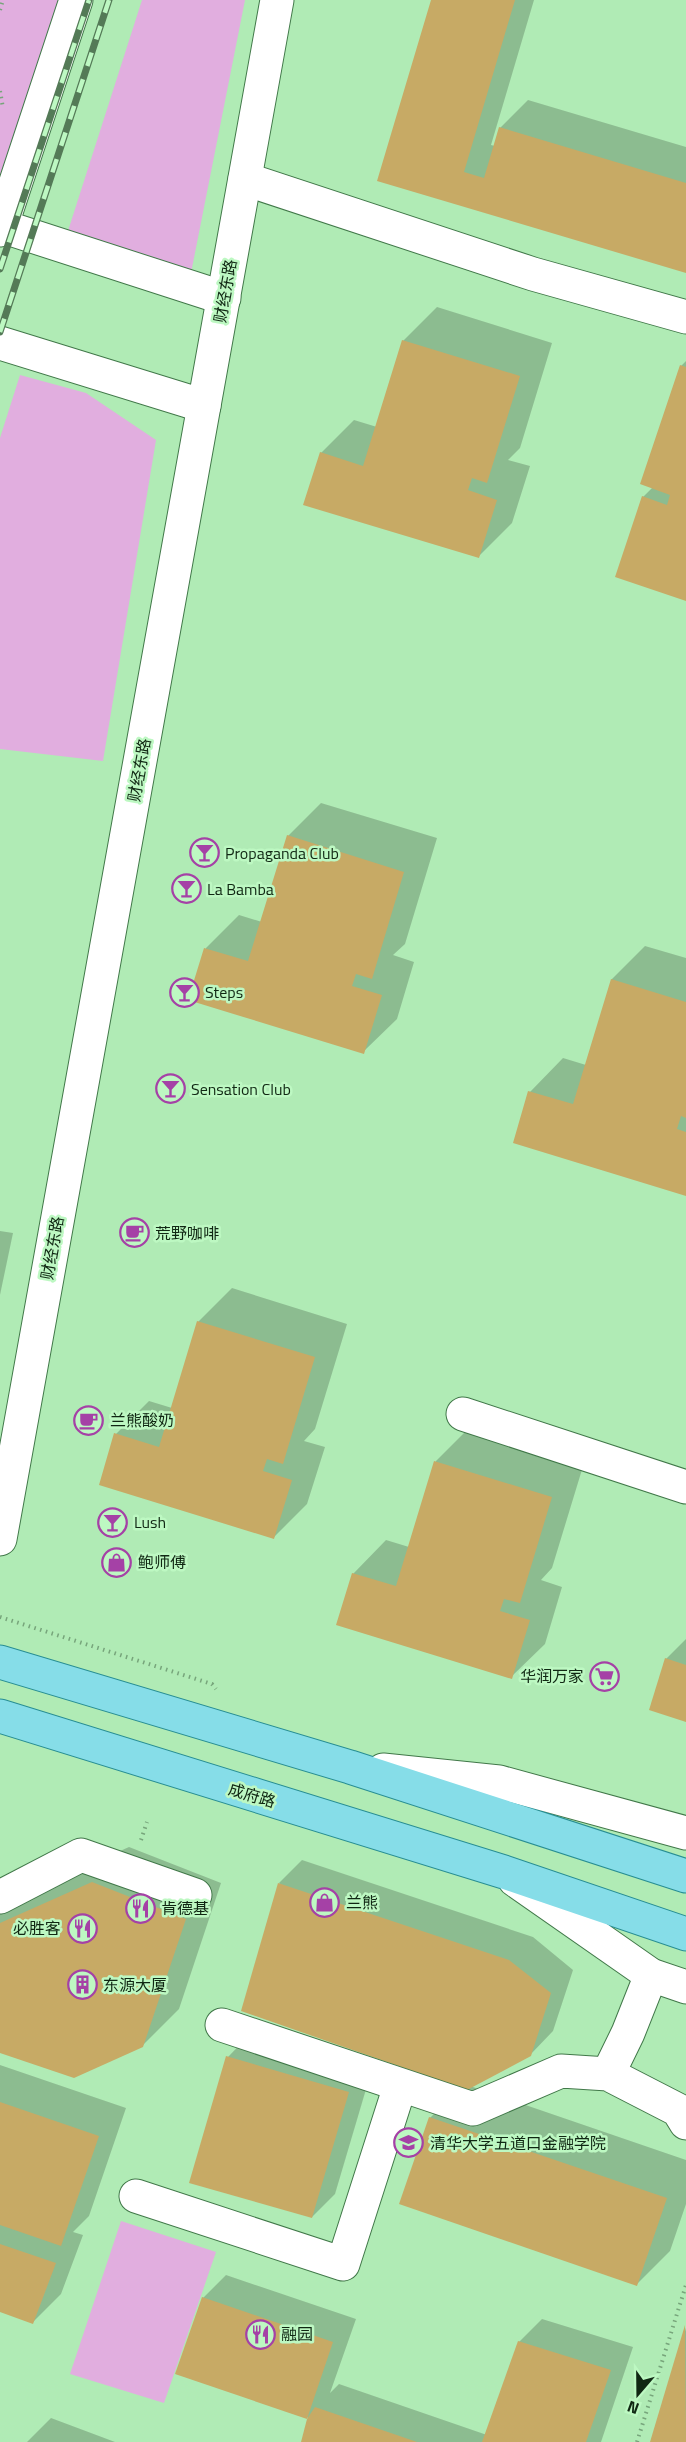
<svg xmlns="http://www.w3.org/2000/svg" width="686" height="2442" font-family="'Titillium Web','Noto Sans SC',sans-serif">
  <rect width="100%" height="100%" fill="#b0ebb5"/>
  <g fill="#e1aedf">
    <polygon points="0,0 64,0 0,193"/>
    <polygon points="142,0 245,0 191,273 67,234"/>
    <polygon points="20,375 86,393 156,440 103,761 0,749 0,438"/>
    <polygon points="121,2221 216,2252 164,2403 70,2374"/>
  </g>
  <g fill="#0003">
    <polygon points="433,0 534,0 491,145 495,146 500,128 528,100 686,147 686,271 379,180"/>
    <polygon points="437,307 552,343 520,448 508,460 530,466 512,523 479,556 321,453 354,420 377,427 403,341"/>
    <polygon points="686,361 686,600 643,497 653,487 681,366"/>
    <polygon points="321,803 437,838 405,944 393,955 414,962 397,1019 363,1052 190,999 206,948 239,915 262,922 288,836"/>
    <polygon points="645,946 686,958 686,1194 530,1092 563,1058 586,1065 612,979"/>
    <polygon points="0,1231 13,1233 0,1295"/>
    <polygon points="232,1288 347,1324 315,1429 304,1441 325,1447 307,1504 274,1537 116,1434 149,1401 172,1408 198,1322"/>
    <polygon points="469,1428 584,1463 552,1568 541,1580 562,1587 545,1644 511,1677 353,1574 386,1540 409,1547 436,1461"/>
    <polygon points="686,1639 686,1720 666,1659"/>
    <polygon points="129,1847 221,1883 179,2009 142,2046 0,2051 0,1905"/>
    <polygon points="302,1860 533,1937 573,1970 553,2031 530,2055 470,2086 686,2160 686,2204 670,2251 637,2284 430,2118 461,2086 279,1883"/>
    <polygon points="251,2033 372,2069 335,2194 312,2217 228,2057"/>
    <polygon points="0,2065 126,2108 89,2216 73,2232 83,2235 61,2294 33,2322 0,2310"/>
    <polygon points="226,2275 356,2319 330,2393 339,2384 487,2435 519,2342 542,2319 633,2347 601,2442 302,2442 309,2418 177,2373 203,2298"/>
    <polygon points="686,2328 686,2442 652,2442"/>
    <polygon points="51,2418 115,2442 27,2442"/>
  </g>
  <g fill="#c7aa65">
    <polygon points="431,0 515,0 464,172 484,178 499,127 686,183 686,273 377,181"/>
    <polygon points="402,340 520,376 487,483 472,478 468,490 497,500 479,558 303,505 320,452 363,466"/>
    <polygon points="680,365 686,367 686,601 615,577 642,496 667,505 670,495 640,484"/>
    <polygon points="287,835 404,872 372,979 356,974 352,986 382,995 364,1054 188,1000 204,948 248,961"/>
    <polygon points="611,979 686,1002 686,1118 681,1116 677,1129 686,1132 686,1196 513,1143 528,1091 573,1104"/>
    <polygon points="197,1321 315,1357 283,1464 267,1459 263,1471 292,1480 274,1539 99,1485 114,1433 159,1447"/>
    <polygon points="434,1461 552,1497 520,1603 504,1599 500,1611 530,1620 512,1679 336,1625 352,1573 396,1586"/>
    <polygon points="665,1658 686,1665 686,1722 649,1710"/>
    <polygon points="92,1882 186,1919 143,2047 74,2078 0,2053 0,1923"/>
    <polygon points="278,1883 509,1960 551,1993 531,2056 467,2090 241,2011"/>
    <polygon points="226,2056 349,2092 312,2218 189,2183"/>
    <polygon points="0,2102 99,2136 61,2246 0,2225"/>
    <polygon points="429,2117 667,2198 637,2286 399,2204"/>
    <polygon points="0,2244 56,2263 33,2324 0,2312"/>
    <polygon points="202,2297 333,2342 307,2419 175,2374"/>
    <polygon points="685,2325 686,2442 650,2442"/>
    <polygon points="518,2341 611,2370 586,2442 482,2442"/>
    <polygon points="315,2407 417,2442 301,2442 307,2419"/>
  </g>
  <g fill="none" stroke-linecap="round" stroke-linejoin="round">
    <defs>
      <g id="minor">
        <polyline points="245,179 533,274 686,317"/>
        <polyline points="1,226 224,298"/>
        <polyline points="0,230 76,0"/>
        <polyline points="0,343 204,406"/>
        <polyline points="463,1414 686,1487"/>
        <polyline points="0,1539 277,0"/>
        <polyline points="383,1770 499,1782 686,1833"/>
        <polyline points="515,1880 651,1975 686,1987"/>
        <polyline points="0,1897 81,1855 195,1895"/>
        <polyline points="222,2025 473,2109 561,2071 608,2074 678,2110 686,2123"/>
        <polyline points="608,2074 628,2033 651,1975"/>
        <polyline points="136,2196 343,2264 400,2086"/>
      </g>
      <g id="major">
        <polyline points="0,1662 350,1767 686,1876"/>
        <polyline points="0,1716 504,1872 686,1934"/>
      </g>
    </defs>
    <use href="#minor" stroke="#417849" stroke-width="35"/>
    <use href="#major" stroke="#288e93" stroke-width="35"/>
    <g stroke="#77a57b" stroke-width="4" stroke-dasharray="1.5 4.5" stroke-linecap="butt">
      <polyline points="0,10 3,0"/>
      <polyline points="0,91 3,108"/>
      <polyline points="0,1617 212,1684 216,1689"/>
      <polyline points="141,1840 147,1822"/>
      <polyline points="637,2442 686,2285"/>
    </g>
    <use href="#minor" stroke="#fff" stroke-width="33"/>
    <use href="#major" stroke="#86dde8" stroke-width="33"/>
    <defs>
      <g id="rail">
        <polyline points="0,269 89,0"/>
        <polyline points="0,332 109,0"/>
      </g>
    </defs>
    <use href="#rail" stroke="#547a57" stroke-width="7"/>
    <use href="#rail" stroke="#bdf8c2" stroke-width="4.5" stroke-dasharray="14" stroke-linecap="butt"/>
  </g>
  <defs>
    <symbol id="bar-ring" viewBox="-11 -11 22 22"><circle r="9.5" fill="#bdf8c2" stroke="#a541a6" stroke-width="1.5"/><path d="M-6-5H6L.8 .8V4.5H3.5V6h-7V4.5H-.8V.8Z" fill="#a541a6"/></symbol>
    <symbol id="cafe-ring" viewBox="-11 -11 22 22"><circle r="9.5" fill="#bdf8c2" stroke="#a541a6" stroke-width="1.5"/><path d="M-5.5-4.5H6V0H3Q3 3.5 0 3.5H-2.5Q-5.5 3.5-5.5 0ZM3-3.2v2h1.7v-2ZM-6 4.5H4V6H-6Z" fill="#a541a6"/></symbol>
    <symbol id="shop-ring" viewBox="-11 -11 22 22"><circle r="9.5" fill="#bdf8c2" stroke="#a541a6" stroke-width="1.5"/><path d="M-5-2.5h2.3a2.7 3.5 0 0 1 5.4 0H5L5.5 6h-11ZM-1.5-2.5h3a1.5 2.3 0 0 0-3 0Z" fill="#a541a6"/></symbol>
    <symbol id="supermarket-ring" viewBox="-11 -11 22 22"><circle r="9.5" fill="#bdf8c2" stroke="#a541a6" stroke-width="1.5"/><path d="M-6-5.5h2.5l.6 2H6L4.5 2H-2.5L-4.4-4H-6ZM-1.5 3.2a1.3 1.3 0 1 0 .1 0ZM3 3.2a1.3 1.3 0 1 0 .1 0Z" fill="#a541a6"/></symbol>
    <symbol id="restaurant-ring" viewBox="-11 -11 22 22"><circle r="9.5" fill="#bdf8c2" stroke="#a541a6" stroke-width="1.5"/><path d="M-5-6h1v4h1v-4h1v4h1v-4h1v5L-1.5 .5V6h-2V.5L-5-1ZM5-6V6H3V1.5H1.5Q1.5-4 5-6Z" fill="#a541a6"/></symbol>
    <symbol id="building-ring" viewBox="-11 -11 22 22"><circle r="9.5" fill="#bdf8c2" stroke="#a541a6" stroke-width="1.5"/><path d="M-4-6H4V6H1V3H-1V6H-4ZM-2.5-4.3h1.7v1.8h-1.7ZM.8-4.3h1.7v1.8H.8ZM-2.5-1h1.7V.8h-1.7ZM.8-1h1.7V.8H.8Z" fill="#a541a6"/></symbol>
    <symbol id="university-ring" viewBox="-11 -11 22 22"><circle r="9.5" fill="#bdf8c2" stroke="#a541a6" stroke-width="1.5"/><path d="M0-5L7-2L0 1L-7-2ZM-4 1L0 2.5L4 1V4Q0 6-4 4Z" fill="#a541a6"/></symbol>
  </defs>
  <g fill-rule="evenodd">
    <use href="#bar-ring" x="188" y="836" width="33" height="33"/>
    <use href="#bar-ring" x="170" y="872" width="33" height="33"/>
    <use href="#bar-ring" x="168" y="976" width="33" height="33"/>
    <use href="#bar-ring" x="154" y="1072" width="33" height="33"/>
    <use href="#cafe-ring" x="118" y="1216" width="33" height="33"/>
    <use href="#cafe-ring" x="72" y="1404" width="33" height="33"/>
    <use href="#bar-ring" x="96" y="1506" width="33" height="33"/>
    <use href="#shop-ring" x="100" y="1546" width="33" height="33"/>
    <use href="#supermarket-ring" x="588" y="1660" width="33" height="33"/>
    <use href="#shop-ring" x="308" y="1886" width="33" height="33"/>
    <use href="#restaurant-ring" x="124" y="1892" width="33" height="33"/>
    <use href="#restaurant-ring" x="66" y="1912" width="33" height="33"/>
    <use href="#building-ring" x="66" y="1968" width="33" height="33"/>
    <use href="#university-ring" x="392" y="2126" width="33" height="33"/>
    <use href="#restaurant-ring" x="244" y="2318" width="33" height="33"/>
  </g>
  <g text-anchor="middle" stroke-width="5" stroke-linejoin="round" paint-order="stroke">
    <g font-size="16" fill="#102713" stroke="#bdf8c2">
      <text transform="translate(225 291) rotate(-80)" y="6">财经东路</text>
      <text transform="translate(139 770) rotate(-80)" y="6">财经东路</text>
      <text transform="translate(52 1248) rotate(-80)" y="6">财经东路</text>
      <text transform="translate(252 1795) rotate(17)" y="6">成府路</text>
    </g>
    <g font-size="16" fill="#102713" stroke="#bdf8c2" text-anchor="start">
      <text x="225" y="859">Propaganda Club</text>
      <text x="207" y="895">La Bamba</text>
      <text x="205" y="998">Steps</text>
      <text x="191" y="1095">Sensation Club</text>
      <text x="155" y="1239">荒野咖啡</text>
      <text x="110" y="1426">兰熊酸奶</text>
      <text x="134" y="1528">Lush</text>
      <text x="138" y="1568">鲍师傅</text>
      <text x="584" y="1682" text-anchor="end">华润万家</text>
      <text x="346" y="1908">兰熊</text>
      <text x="161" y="1914">肯德基</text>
      <text x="61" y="1934" text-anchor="end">必胜客</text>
      <text x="103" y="1991">东源大厦</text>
      <text x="430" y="2149">清华大学五道口金融学院</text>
      <text x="281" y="2340">融园</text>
    </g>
  </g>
  <g transform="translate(638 2394) rotate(200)" stroke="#bdf8c2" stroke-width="4.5" paint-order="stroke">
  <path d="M0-4.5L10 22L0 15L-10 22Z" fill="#102713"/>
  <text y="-9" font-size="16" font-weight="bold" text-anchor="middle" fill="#102713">N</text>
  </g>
</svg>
